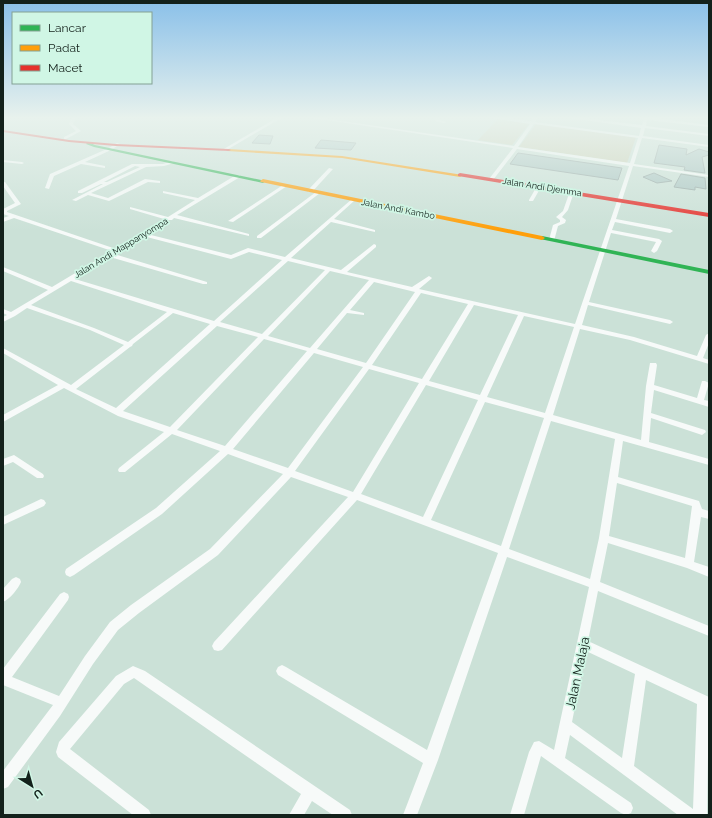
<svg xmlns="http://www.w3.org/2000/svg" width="712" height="818" font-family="Raleway,sans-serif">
  <rect width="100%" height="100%" fill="#cbe1d7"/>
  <g fill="#cdd2b8">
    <polygon points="498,119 530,123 512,145 478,140"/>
    <polygon points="536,124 636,137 627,163 519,147"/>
  </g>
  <g fill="#acc7c3" stroke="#97a9a6">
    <polygon points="259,135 273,136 270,144 252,143"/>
    <polygon points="321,140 356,143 351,150 315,148"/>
    <polygon points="659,145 687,149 686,155 699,149 709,152 709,155 702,157 705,173 684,170 685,167 654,163"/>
    <polygon points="518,153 622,168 618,180 510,164"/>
    <polygon points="654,173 672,181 657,183 643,177"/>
    <polygon points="681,174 705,178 706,189 695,187 695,190 674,187"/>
  </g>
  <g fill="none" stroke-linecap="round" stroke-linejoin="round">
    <g fill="#f7faf9" fill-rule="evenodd">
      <polygon points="72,117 76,117 73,124 81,131 66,139 64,139 64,137 76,131 69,124"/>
      <polygon points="278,117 283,117 225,151 222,150"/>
      <path d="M306 117H315L514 146 530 124 487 117H497L531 121 534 117H538L535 122 639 136 641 128 562 117H573L642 125 644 119 634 117H646L709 125V127L647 120 646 126 709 134V136L645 128 643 136 709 145V147L642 138 634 164 709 175V177L633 166 616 219 670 229 673 231 670 233 615 222 612 230 659 239 662 241 657 251 654 253 651 251 656 242 611 233 589 302 670 320 673 322 670 324 588 305 582 325 634 337 697 356 706 335 709 333V343L703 358 709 360V364L630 340 580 329 553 415 641 440 646 386 650 363H656L657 365 654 385 697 398 702 381H705L709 383 704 400 709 401V407L654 390 651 413 705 430 706 432 702 435 651 418 649 442 709 459V465L623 441 618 477 699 501 702 509 709 511V519L701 517 694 562 709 567V577L687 568 608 543 600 582 709 626V636L598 591 588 641 709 697 707 815H678L570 735 565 758 631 803 633 808 631 813 626 815 621 813 541 756 524 815H510L529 752 534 742 539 741 554 750 589 587 507 557 438 760 417 815H403L423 763 278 675 276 671 278 667 282 665 286 667 427 750 498 553 357 500 222 650 218 651 214 650 212 646 214 642 348 497 291 477 218 555 139 613 118 630 93 664 60 716 8 787 3 789V771L53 705 3 685V669L60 594 64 592 68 594 69 597 68 600 12 677 59 696 85 656 110 622 131 605 210 549 283 474 228 454 162 514 74 575 70 577 66 575 65 572 66 569 156 508 220 451 172 434 125 472H119L118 470 119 468 164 432 118 416 64 388 3 422V415L58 385 3 353V348L71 385 124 345 90 330 27 308 15 316 3 322V317L7 315 3 313V309L11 312 48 290 3 271V267L52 287 112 251 14 218 3 222V218L9 216 3 214V209L15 203 3 186V182H5L21 204 7 211V212L116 249 164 219 130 209V207L168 217 195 200 163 193V191L198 198 236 175H240V177L177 215 249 234V236L174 218 172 220H169L147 234 231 255 248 248 285 257 352 199 354 200V201L334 219 375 230V232L331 222 291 258 341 270 374 244 376 245V247L347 272 412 287 429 276 432 278 431 279 419 289 575 324 629 166 517 149 493 180H491L489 179 513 148ZM534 124 638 138 630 163 518 147ZM143 236 231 259 249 252 282 260 214 321 75 279 110 257 203 284H207V282L114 254ZM288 261 325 270 262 334 220 322ZM330 271 369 280 310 348 268 336ZM71 281 167 312 128 342 94 328 31 305ZM374 282 415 292 366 363 317 349 347 313 364 315V313L350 310ZM421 293 468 304 422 379 372 365ZM474 305 518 315 480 395 429 381ZM173 313 210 324 116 408 76 389 130 347 132 346 133 344ZM524 316 574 327 545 413 487 397ZM217 326 258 337 170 427 123 411ZM264 339 307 351 225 446 177 430ZM314 353 363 367 288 468 233 449ZM369 369 419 383 353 492 295 471ZM426 385 478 400 423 517 361 494ZM485 402 544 418 501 546 431 520ZM551 421 615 439 599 538 590 579 509 549ZM617 483 692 506 685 558 609 536ZM586 651 635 674 622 758 572 722ZM646 680 697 704 693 809 634 766Z"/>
      <polygon points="436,117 440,117 438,119 446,122 444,123 435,121"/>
      <polygon points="117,143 120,144 111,150 85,162 105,166 105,168 81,164 54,176 49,189 45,188 50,174 109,148"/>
      <polygon points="3,160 22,162 24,163 22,164 3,162"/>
      <path d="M172 161 174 162V163L164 166 146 167 91 193 108 198 145 179 160 181V183L148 182 109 201 88 195 76 201 72 200 103 184H101L82 193H78V191L132 164H163ZM135 166 140 167 107 182H104Z"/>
      <polygon points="329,168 333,169 312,192 308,192 308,190"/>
      <polygon points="283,185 287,186 233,222 228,221"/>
      <polygon points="537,186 541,187 533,201 529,201 529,200"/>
      <polygon points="570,191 574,192 568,210 562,217 566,220 565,223 558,226 554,241 550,241 549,240 553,225 560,222 560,220 556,217 563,211"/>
      <polygon points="316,192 320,193 261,238 257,238 257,236"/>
      <polygon points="14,455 43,474 44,476 43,478 37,478 13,462 3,466 3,459"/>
      <polygon points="41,499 44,500 46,503 44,506 3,525 3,517"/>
      <path d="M16 577 20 579 21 582C18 589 10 599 3 602V589L12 579Z"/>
      <polygon points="133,666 145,671 350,810 352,815 333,815 312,801 304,815 289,815 301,794 134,678 124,684 70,749 149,810 151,815 133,815 58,757 56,752 59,742 116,676"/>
    </g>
    <g fill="#30b455" fill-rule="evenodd">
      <polygon points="88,142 95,145 266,181 263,183 94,147 86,144"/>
      <polygon points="542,236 709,270 709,274 540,239 540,237"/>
    </g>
    <g fill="#ff9f0a" fill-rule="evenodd">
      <polygon points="229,149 342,156 463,175 460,177 342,158 227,151 227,150"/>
      <polygon points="263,179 542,236 545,238 542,240 261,182 260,181"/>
    </g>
    <g fill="#e5322d" fill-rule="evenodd">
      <polygon points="3,130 69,140 116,144 229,149 231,150 229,151 116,146 69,142 3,132"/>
      <polygon points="460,173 709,213 709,217 458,176 458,174"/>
    </g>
  </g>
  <linearGradient id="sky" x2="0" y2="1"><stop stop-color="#8ac0e9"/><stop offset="0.51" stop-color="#e8f2ed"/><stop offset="1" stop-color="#e8f2ed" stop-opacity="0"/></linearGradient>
  <rect width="712" height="231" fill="url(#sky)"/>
  <g text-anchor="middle" stroke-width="3.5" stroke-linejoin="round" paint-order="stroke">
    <g font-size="9" fill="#13211b" stroke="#d0f6e5">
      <text transform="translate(542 187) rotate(9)" y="3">Jalan Andi Djemma</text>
      <text transform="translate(398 209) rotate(11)" y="3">Jalan Andi Kambo</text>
      <text transform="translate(121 248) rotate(-31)" y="3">Jalan Andi Mappanyompa</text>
    </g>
    <g font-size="13" fill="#13211b" stroke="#d0f6e5">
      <text transform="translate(577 673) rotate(-78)" y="5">Jalan Malaja</text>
    </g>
  </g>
  <rect width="712" height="818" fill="none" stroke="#13211b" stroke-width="8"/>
  <rect x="12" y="12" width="140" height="72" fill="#d0f6e5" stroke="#84a194"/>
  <rect x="20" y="25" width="20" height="6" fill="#30b455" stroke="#84a194"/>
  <text x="48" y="32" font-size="12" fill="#13211b">Lancar</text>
  <rect x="20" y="45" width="20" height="6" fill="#ff9f0a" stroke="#84a194"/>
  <text x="48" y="52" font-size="12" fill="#13211b">Padat</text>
  <rect x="20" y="65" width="20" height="6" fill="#e5322d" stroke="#84a194"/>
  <text x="48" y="72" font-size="12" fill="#13211b">Macet</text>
  <g transform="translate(32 786) rotate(143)" stroke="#d0f6e5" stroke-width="3" paint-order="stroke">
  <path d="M0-3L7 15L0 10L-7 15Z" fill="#13211b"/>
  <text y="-6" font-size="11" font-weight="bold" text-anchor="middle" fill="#13211b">U</text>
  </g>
</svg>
